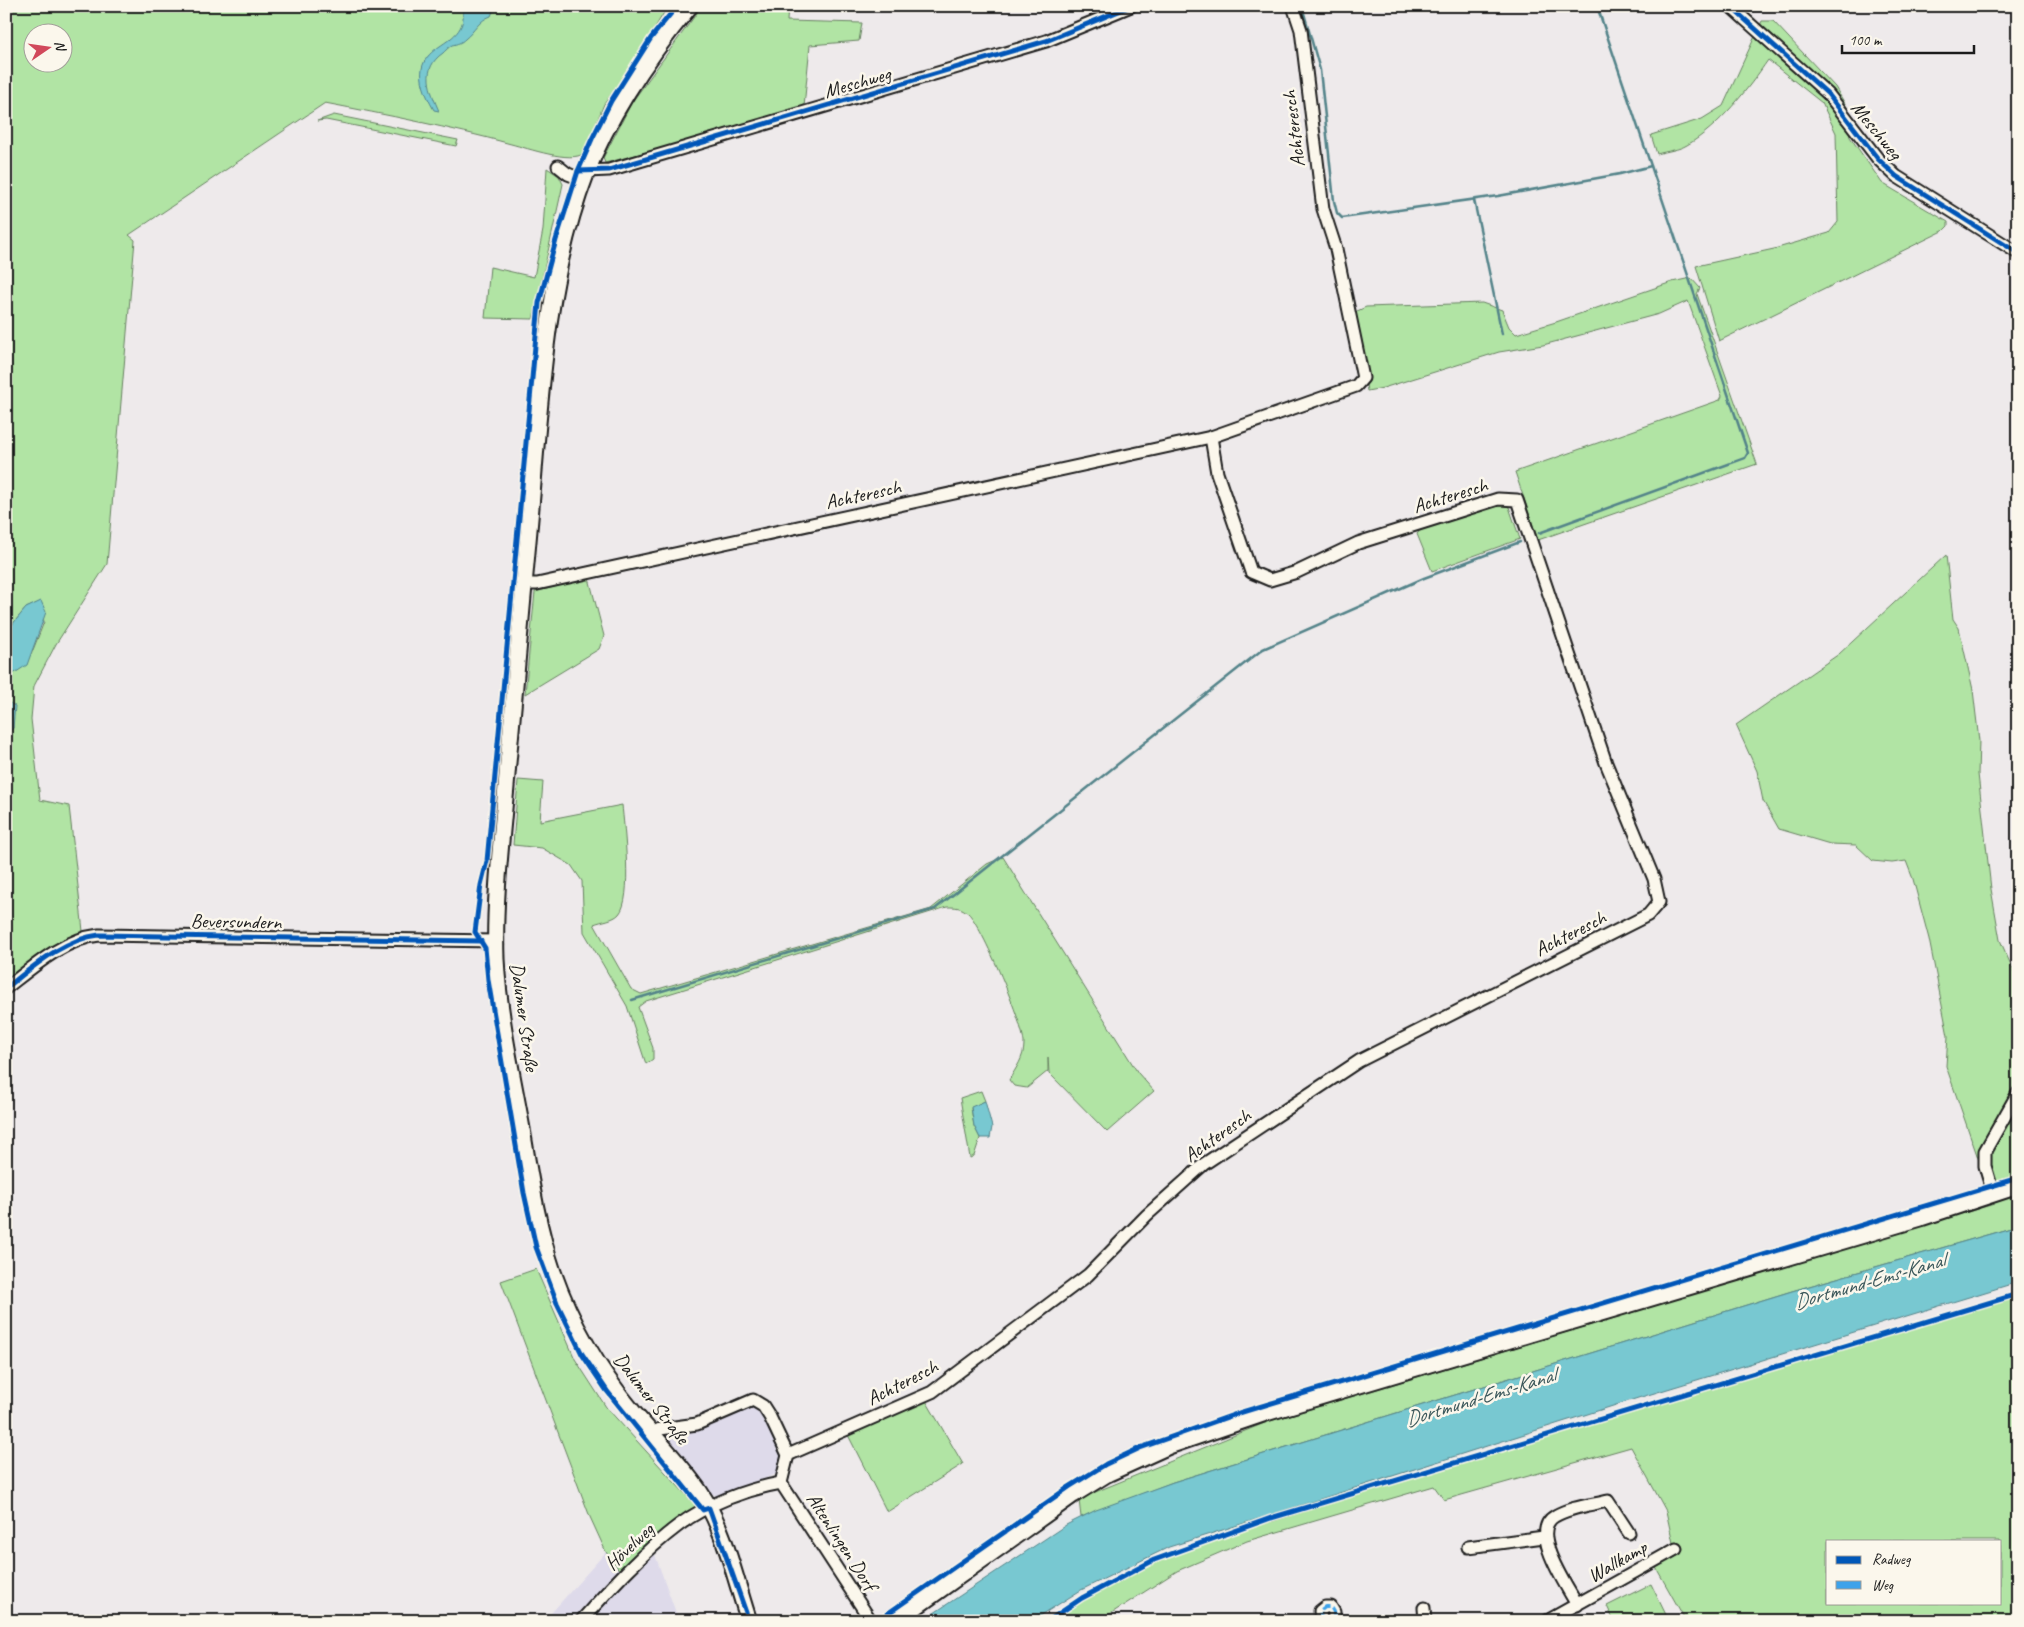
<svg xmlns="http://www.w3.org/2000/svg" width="2024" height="1627" font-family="Caveat,sans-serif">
  <rect width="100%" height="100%" fill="#eeeaeb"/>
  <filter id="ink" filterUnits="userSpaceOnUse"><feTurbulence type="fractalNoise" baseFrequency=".02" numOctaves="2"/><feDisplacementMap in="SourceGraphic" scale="10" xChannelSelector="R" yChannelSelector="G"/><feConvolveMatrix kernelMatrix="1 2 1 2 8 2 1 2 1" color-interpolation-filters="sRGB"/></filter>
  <g filter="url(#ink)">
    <g fill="#dedaea">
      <polygon points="749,1406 758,1407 762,1412 778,1446 781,1454 778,1473 719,1498 711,1493 665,1435"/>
      <polygon points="606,1552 620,1571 654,1552 679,1621 544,1621"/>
    </g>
    <g fill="#b1e4a4" stroke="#668060" fill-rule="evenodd">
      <path d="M6 6H668L629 70 604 104 584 153C572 164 527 148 511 144 449 127 387 115 325 103L129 235 135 240 107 564 56 644 34 686 31 719 40 800 69 806 83 931 6 984V736L13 728 10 703 6 705V690L9 687 6 671 10 676 31 655 44 622 40 602 26 608 6 632ZM32 32H62V62H32Z"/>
      <polygon points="702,6 788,6 787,21 862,23 859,41 810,45 804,107 708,136 605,163 603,158 632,102"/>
      <path d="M1762 21H1773L1835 87 1847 107 1850 137 1882 183 1948 222V226L1943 231 1719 341 1696 266 1774 249 1829 233 1838 222 1836 133 1822 103 1768 60C1748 89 1719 127 1687 145 1679 150 1667 151 1657 154L1651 135 1702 119 1723 106Z"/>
      <polygon points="334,115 458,140 456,146 326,120 317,121"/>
      <polygon points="547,168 559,176 563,184 533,319 485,318 490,267 534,277 543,230"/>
      <polygon points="1691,278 1700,288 1697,294 1757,464 1538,540 1515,472 1720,400 1722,396 1688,301 1659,314 1543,345 1499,352 1383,388 1367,391 1355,312 1366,307 1482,303 1502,310 1509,327 1516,334 1556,322 1672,282"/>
      <polygon points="1498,504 1509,507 1520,539 1432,571 1417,534 1422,528"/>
      <polygon points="1946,555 1953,619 1959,628 1973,690 1979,741 1978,774 1991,889 2000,940 2018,981 2018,1226 1792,1291 1173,1482 1081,1517 1079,1500 1088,1495 1267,1422 1994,1204 1946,1066 1948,1036 1929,939 1913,879 1906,861 1892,863 1873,861 1856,845 1830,844 1779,829 1763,801 1757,771 1736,725 1839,654"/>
      <polygon points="589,578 604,636 599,649 525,694 535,592"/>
      <path d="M518 780 543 782 540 821 622 805C624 827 633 899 619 914 614 920 601 921 594 924L631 989 641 994 931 909 987 864 1003 857 1138 1073 1154 1091 1107 1132 1049 1073 1048 1057V1071L1027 1088 1014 1086 1009 1080C1016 1068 1024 1058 1024 1044 1025 1027 981 924 968 913 961 907 956 907 947 907L646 1001 638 1007 653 1048V1059L646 1064 627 1006 584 932 582 881 571 865 542 848 513 845Z"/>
      <polygon points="981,1091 985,1101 971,1108 974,1126 980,1138 974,1156 970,1158 960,1098"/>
      <polygon points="536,1269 575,1359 606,1407 696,1506 620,1571 606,1552 590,1517 501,1281"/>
      <path d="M2018 1296V1621H1686L1654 1564 1675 1552 1666 1511 1631 1447 1444 1500 1434 1486 1247 1541 1177 1571 1099 1621H1050L1085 1598 1154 1562 1257 1526 1639 1408ZM1828 1541H2000V1603H1828Z"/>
      <polygon points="925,1399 963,1464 887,1512 847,1433"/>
      <polygon points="1651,1584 1669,1621 1614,1621 1607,1606"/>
    </g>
    <g fill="#78c8d1" stroke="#538389">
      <path d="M462 6H495L491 16C479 20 475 31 465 39 461 43 457 44 452 45 449 47 445 51 443 53 420 69 430 90 439 111L434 110C391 35 474 56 462 6Z"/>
      <polygon points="41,601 46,612 27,665 10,676 6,671 6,632 26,608"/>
      <polygon points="10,703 15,706 13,728 6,736 6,705"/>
      <polygon points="985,1101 992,1127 990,1138 980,1138 974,1126 971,1107"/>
      <polygon points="2018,1226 2018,1282 1638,1398 1169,1547 1081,1590 1032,1621 922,1621 1066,1525 1096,1510 1173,1482 1792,1291"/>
    </g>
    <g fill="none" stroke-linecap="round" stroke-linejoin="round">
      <g stroke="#538389" stroke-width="2.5">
        <polyline points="1302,6 1320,70 1334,201 1337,213 1342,218 1498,196 1620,174 1651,166"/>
        <polyline points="1474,200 1502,334"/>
        <polyline points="1539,533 1745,458 1748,453 1597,6"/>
        <polyline points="632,1000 935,909 1263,649 1424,578 1520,542"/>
      </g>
      <defs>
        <g id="minor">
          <polyline points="1730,6 1828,94 1878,159 1896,176 2018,253"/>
          <polyline points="558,166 568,174 584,180"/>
          <polyline points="587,171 609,170 1046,41 1131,6"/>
          <polyline points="524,584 537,584 1211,437 1356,386 1363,378 1336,249 1323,209 1301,30 1293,6"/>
          <path d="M6 988C33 967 64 939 99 935L496 941"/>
          <polyline points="1993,1193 1985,1166 1985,1151 2018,1093"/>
          <polyline points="652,1433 660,1429 697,1424 753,1400 763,1406 770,1417 788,1455 781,1483"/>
          <polyline points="788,1455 932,1392 1088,1275 1147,1215 1204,1164 1359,1061 1648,915 1659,902 1654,879 1606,763 1517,500 1498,499 1358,543 1297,572 1270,580 1251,572 1217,473 1211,437"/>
          <polyline points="1468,1547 1544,1537"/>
          <path d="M1577 1605C1567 1586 1528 1531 1555 1516 1570 1507 1591 1505 1608 1501L1629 1533"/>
          <polyline points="1424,1608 1425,1621"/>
          <path d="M581 1621C611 1587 643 1552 679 1525 707 1504 747 1489 781 1483L871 1621"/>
          <polyline points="1321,1621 1320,1611 1325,1607 1331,1607 1334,1612 1334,1618 1331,1621"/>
          <polyline points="1547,1621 1676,1549"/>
        </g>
        <g id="secondary">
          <path d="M690 6C648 57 610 112 586 174 543 286 540 411 529 530 521 615 513 701 506 787 501 844 494 901 496 959 499 1016 512 1073 522 1129 530 1177 537 1225 553 1272 571 1323 599 1371 634 1413 656 1439 681 1464 700 1492 725 1529 735 1579 749 1621"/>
          <polyline points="893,1621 916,1607 1073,1495 1107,1474 1169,1446 1266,1413 1530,1334 1921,1218 2018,1186"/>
        </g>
      </defs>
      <use href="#minor" stroke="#1c1c1c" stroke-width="15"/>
      <use href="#secondary" stroke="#1c1c1c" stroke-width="19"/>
      <use href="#minor" stroke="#fbf7ec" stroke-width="11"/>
      <use href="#secondary" stroke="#fbf7ec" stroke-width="15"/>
      <polyline stroke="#3da2ea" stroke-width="4" stroke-dasharray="8 4" stroke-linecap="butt" points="1321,1621 1320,1611 1325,1607 1331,1607 1334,1612 1334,1618 1331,1621"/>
      <defs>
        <g id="cycleway">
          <polyline points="677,6 651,38 611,101 592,139 578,171 556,240 539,303 487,861 481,885 475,932 485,948 488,980 524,1193 536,1247 557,1303 582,1354 607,1391 703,1510 709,1508 749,1621"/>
          <polyline points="1730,6 1828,94 1878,159 1896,176 2018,253"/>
          <polyline points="578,171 609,170 1046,41 1131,6"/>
          <path d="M6 988C33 967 64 939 99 935L481 941"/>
          <polyline points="877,1621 1069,1487 1106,1464 1140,1448 1239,1413 2018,1178"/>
          <polyline points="1048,1621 1082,1598 1154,1560 1271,1518 2018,1294"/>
        </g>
      </defs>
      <use href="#cycleway" stroke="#fbf7ec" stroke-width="8"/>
      <use href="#cycleway" stroke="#0057b8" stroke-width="5"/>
    </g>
  </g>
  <g text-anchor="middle" stroke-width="5" stroke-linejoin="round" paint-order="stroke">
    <g font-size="20" fill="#1c1c1c" stroke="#fbf7ec">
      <text transform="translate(857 82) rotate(-16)" y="7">Meschweg</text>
      <text transform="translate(1293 129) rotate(-97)" y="7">Achteresch</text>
      <text transform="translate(1877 130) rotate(51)" y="7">Meschweg</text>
      <text transform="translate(863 494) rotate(-12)" y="7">Achteresch</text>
      <text transform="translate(1450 495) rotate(-17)" y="7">Achteresch</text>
      <text transform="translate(236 921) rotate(1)" y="7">Beversundern</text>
      <text transform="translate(1570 933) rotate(-27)" y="7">Achteresch</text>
      <text transform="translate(525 1017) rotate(82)" y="7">Dalumer Straße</text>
      <text transform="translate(1217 1135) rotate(-35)" y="7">Achteresch</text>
      <text transform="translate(902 1382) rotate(-27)" y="7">Achteresch</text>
      <text transform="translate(652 1398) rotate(52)" y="7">Dalumer Straße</text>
      <text transform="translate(842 1541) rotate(57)" y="7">Altenlingen Dorf</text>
      <text transform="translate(629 1546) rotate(-43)" y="7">Hövelweg</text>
      <text transform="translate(1617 1561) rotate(-30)" y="7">Wallkamp</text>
    </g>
    <g font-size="21" font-style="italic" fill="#3c585b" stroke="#fbf7ec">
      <text transform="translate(1869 1281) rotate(-16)" y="7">Dortmund-Ems-Kanal</text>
      <text transform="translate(1480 1397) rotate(-17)" y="7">Dortmund-Ems-Kanal</text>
    </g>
  </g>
  <rect width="2024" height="1627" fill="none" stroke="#fbf7ec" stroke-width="25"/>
  <rect x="12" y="12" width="1999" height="1602" fill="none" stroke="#1c1c1c" stroke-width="2" filter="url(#ink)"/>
  <rect x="1826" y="1540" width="175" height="65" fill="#fbf7ec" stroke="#a29f99"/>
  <rect x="1836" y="1556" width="25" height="8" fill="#0057b8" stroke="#a29f99"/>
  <text x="1872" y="1564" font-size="15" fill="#1c1c1c">Radweg</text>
  <rect x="1836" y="1581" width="25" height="8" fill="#3da2ea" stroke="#a29f99"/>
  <text x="1872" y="1590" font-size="15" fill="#1c1c1c">Weg</text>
  <g transform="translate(48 48) rotate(77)"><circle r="24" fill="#fbf7ec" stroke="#a29f99"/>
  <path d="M0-4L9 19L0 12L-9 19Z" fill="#d1495b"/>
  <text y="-8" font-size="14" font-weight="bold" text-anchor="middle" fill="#1c1c1c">N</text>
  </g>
  <path d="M1842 45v8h132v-8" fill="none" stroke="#1c1c1c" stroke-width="2.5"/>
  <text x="1849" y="45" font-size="15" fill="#1c1c1c" stroke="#fbf7ec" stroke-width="4" paint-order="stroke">100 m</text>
</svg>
